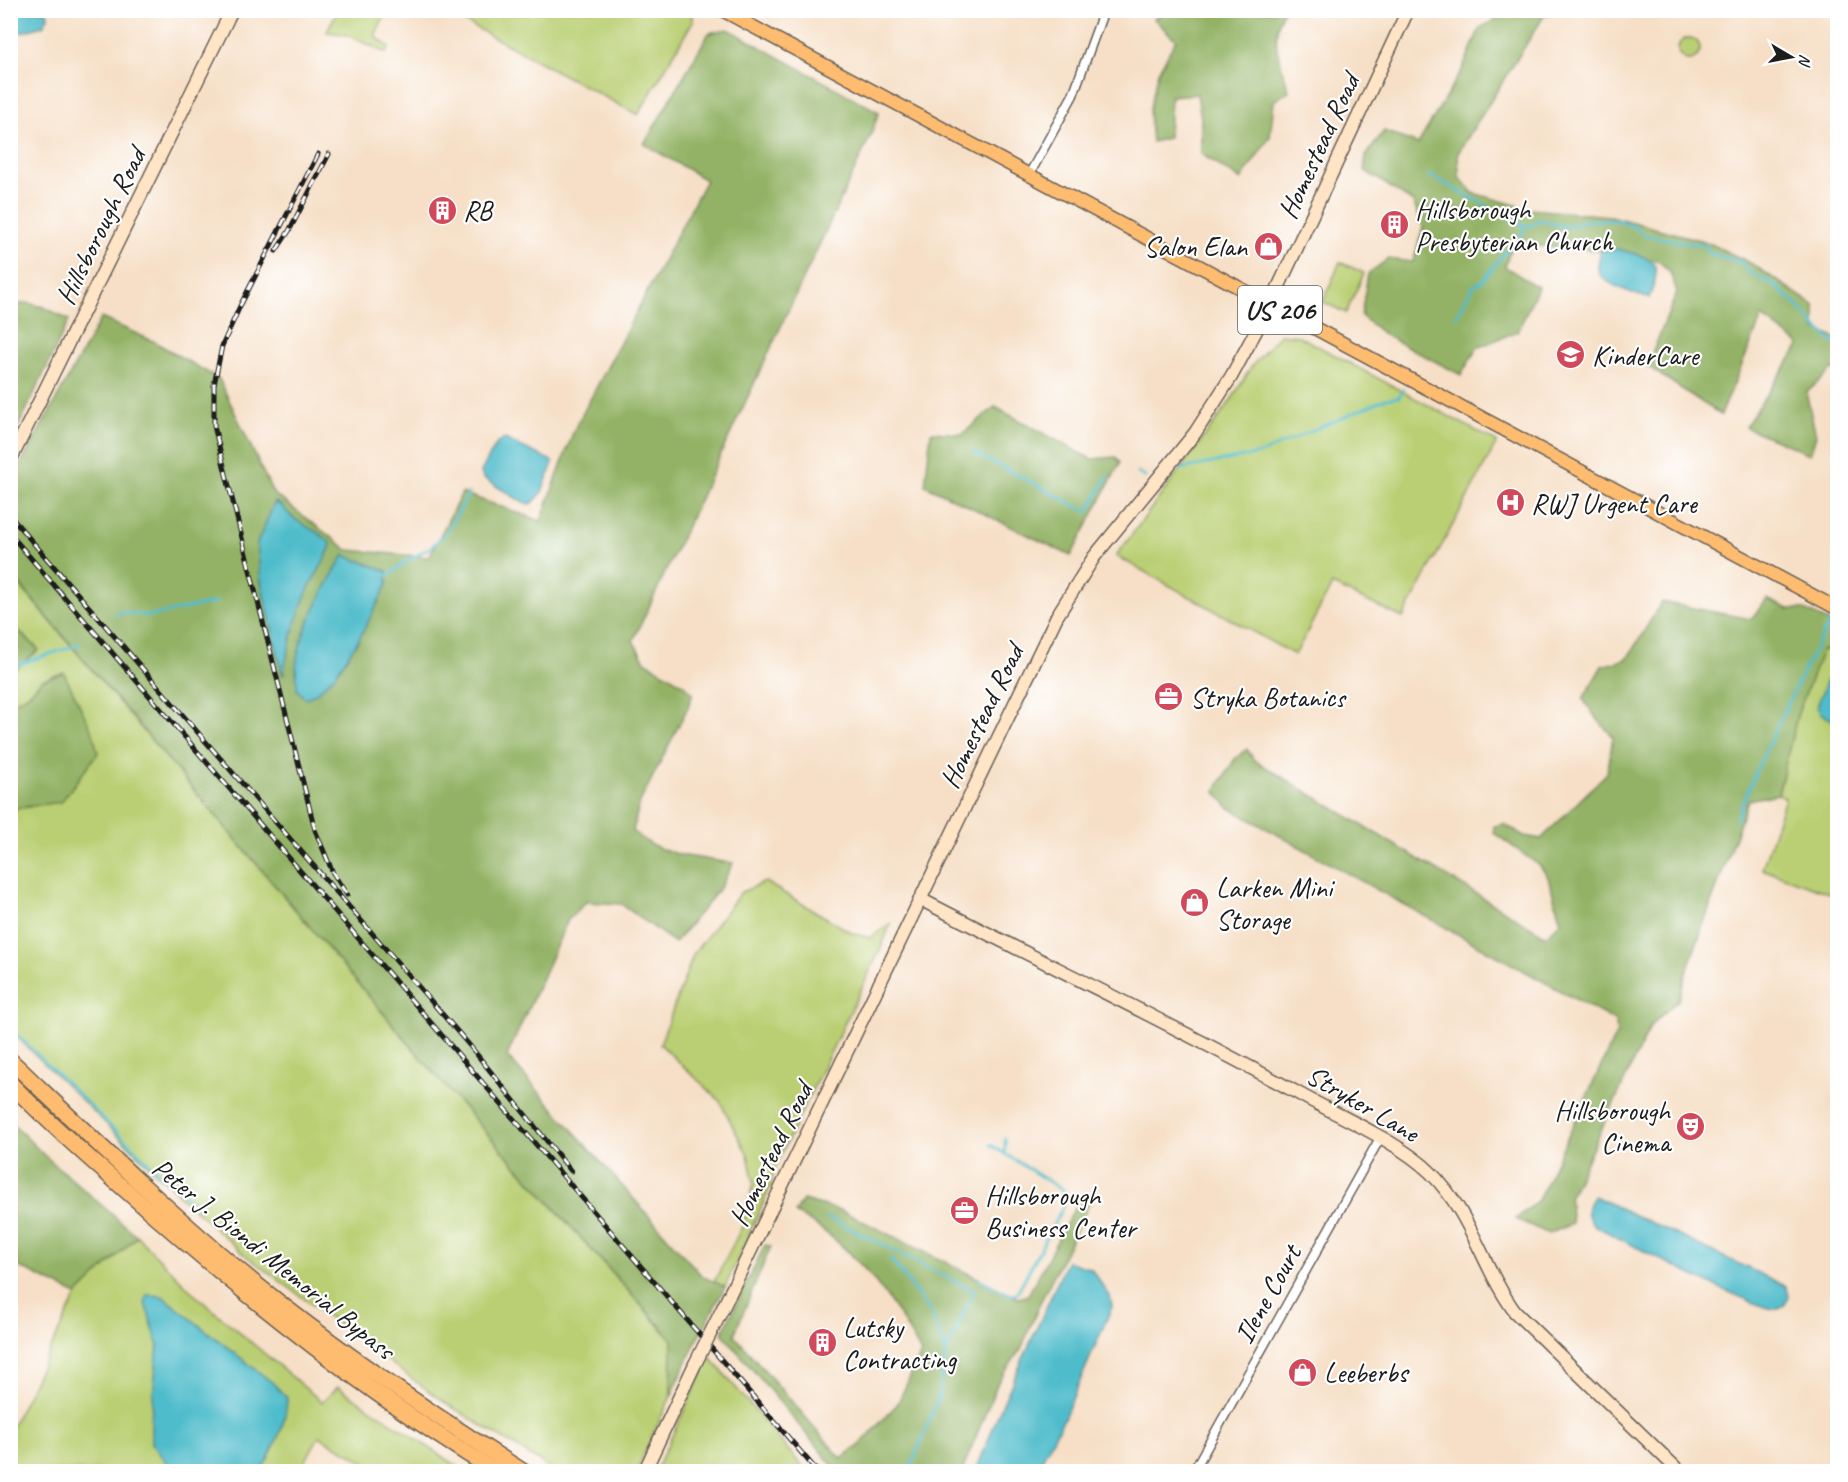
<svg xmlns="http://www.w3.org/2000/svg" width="1848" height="1482" font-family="Caveat,sans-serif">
  <rect width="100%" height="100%" fill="#fff"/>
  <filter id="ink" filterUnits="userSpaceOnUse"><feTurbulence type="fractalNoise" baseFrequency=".0167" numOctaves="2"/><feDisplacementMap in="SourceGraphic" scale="12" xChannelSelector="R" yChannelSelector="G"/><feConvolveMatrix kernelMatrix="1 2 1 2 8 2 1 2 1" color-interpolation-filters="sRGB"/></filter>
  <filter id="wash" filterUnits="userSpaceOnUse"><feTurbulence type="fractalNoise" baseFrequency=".008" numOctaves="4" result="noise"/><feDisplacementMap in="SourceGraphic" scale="24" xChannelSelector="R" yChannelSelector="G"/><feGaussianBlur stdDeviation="1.35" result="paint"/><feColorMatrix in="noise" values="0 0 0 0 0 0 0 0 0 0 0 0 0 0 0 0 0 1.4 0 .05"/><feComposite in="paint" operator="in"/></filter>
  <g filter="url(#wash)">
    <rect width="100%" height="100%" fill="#f6dfc6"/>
    <g fill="#bacf73" stroke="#6b7648" stroke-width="1.5">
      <polygon points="458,10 690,10 693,21 638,115 456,17"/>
      <polygon points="337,11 387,11 375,36 389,47 386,53 347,35 327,32"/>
      <circle cx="1689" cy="49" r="11"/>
      <polygon points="1340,262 1364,273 1346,313 1323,302"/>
      <polygon points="1280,334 1299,336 1497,442 1403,618 1332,585 1295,655 1116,556 1230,402 1252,366"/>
      <polygon points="10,574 450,1092 672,1340 671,1396 636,1471 555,1471 442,1401 245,1255 189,1205 11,1031 11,809 30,807 75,699 64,673 42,680 29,694 11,704 11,670 15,669 39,650 11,624"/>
      <polygon points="1837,647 1837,896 1762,869 1785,798 1778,794 1797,716 1822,650"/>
      <polygon points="765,882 852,933 870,938 890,924 882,946 774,1169 771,1186 725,1287 714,1282 742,1227 754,1183 748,1155 719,1100 660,1044 694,953 741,892"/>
      <polygon points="137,1236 195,1295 322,1402 338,1387 464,1471 380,1471 319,1436 300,1471 11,1471 10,1430 77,1295"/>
      <polygon points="710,1357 806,1471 655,1471"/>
    </g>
    <g fill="#93b265" stroke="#586740" stroke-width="1.5">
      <path d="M1168 11H1283C1269 41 1280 60 1289 91L1274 101 1270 137 1241 180 1201 154V118L1197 94 1171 96 1169 138 1152 142 1149 112 1158 72 1176 40 1154 19Z"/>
      <polygon points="1501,11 1555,11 1544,16 1458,153 1459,177 1473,193 1530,209 1610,216 1707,242 1752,264 1815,306 1815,329 1837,339 1837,371 1832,370 1806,393 1816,435 1810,454 1745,427 1800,345 1762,317 1721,415 1647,366 1677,292 1670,272 1660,262 1596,250 1512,244 1505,267 1538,287 1518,331 1477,348 1461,375 1385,335 1361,316 1368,274 1388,259 1413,262 1423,227 1413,202 1364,170 1366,156 1384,131 1418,144 1462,70 1480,28 1503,16"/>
      <path d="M728 29 879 112 870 137 633 641 645 661 683 684 693 693 688 707 639 804 633 831C657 856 700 858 733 863L720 888 675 943 621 904 586 902 568 920 507 1056 702 1276 725 1287 694 1346 671 1396 672 1339 450 1092 11 574V482L101 318 153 341 219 379 273 493 348 550 429 557 462 493 541 521 574 430 706 180 644 144 709 33Z"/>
      <polygon points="27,303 44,307 69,320 11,442 11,305"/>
      <polygon points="995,407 1091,459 1116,457 1120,463 1071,556 925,485 931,432 962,434"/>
      <polygon points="1767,599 1788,609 1803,609 1837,626 1837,647 1822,651 1797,716 1778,794 1748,800 1685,976 1679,999 1651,1025 1569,1198 1572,1224 1549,1234 1516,1219 1538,1200 1617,1032 1615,1021 1229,808 1215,791 1235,759 1247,749 1254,760 1546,936 1561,922 1548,877 1540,866 1494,833 1494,826 1504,824 1524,836 1541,839 1607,773 1613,737 1593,714 1583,699 1602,666 1627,659 1662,602 1751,619"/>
      <polygon points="11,624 39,650 15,669 11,670"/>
      <polygon points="64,673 93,733 98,753 61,802 11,809 11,704 29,694 42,680"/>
      <polygon points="11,1122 44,1155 137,1236 77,1295 11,1263"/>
      <path d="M1081 1196 1092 1198 1040 1303 1021 1349 998 1382 962 1471H837L722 1333 765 1245 771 1246 734 1335 841 1458 858 1447 898 1403 921 1353C892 1298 851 1242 795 1213L803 1200 842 1211 1018 1298 1028 1295Z"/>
    </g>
    <g fill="#50bccb" stroke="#366c74" stroke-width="1.5">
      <polygon points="11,10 47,11 48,17 43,26 11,35"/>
      <path d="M1618 249C1652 259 1665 259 1649 298 1637 295 1600 284 1598 270 1597 265 1600 256 1601 251Z"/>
      <polygon points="505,439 550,460 553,463 541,494 533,503 528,504 519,500 483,478 481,472 483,468 497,443"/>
      <path d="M275 502C283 505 284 509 290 515 302 527 320 530 331 544 327 560 315 575 308 590 295 619 289 646 283 676L261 583 257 543Z"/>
      <path d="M344 555 387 571V585L358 641 335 675 318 692 306 699 297 690C297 682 296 674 296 667 298 633 327 584 344 555Z"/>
      <polygon points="1837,661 1837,723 1820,713 1817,707 1826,682"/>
      <path d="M1594 1196 1786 1286 1789 1295C1787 1302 1783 1310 1774 1309 1764 1308 1753 1302 1743 1298 1693 1278 1645 1251 1597 1227 1586 1220 1584 1207 1594 1196Z"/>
      <polygon points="1067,1261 1091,1269 1110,1296 1112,1307 1064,1418 1036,1471 976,1471 999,1412"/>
      <path d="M147 1295 162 1296 273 1383 287 1398C287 1423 273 1450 261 1471H173L151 1443V1418L158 1344 145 1303Z"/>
    </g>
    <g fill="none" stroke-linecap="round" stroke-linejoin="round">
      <g stroke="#50bccb" stroke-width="3">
        <polyline points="1429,175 1524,226 1530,226 1539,220 1566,227 1585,221 1617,220 1633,226 1644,235 1706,246 1708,253 1741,262 1749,272 1773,284 1797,305 1816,327 1838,346"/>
        <polyline points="1456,318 1473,286 1482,281 1511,245 1520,238 1524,226"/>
        <polyline points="973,452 1088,512 1108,476"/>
        <polyline points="1180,469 1259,454 1385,399 1399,397 1404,389"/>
        <polyline points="1138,473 1145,477"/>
        <polyline points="387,575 390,575 405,562 431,547 447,532 469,493"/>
        <polyline points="115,615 122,612 150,616 217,602"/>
        <polyline points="10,669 20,664 80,644"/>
        <polyline points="1736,820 1755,773 1804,670 1829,623"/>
        <polyline points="10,1028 155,1169 199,1208"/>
        <polyline points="1005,1138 1005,1154"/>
        <polyline points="827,1217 974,1291 946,1352"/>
        <polyline points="890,1258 932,1314 946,1353 938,1399 909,1472"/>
        <polyline points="979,1280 1012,1295 1017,1293 1067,1199 1064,1191 991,1145"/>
      </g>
    </g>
  </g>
  <g filter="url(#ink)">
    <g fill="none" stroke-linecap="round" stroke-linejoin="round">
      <defs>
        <g id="street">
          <polyline points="1029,175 1073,95 1104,10"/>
          <polyline points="1193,1472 1380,1138"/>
        </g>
        <g id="secondary">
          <polyline points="10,461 232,10"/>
          <path d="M920 899C1047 965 1177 1026 1303 1096 1341 1117 1401 1143 1431 1173 1472 1214 1482 1267 1515 1312L1680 1472"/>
          <polyline points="722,1310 1057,616 1094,557 1195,433 1231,377 1270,305 1408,10"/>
          <polyline points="644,1472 695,1364"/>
        </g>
        <polyline id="primary" points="722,10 1838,609"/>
        <g id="highway">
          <path d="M10 1060C89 1135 168 1212 252 1281 338 1351 430 1413 524 1472"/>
          <path d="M10 1083C56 1130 105 1172 154 1215 262 1310 374 1398 497 1472"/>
        </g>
      </defs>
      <use href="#street" stroke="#686058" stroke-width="11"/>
      <use href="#secondary" stroke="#686058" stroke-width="15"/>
      <use href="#primary" stroke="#686058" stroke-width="15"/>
      <use href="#highway" stroke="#686058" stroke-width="18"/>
      <use href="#street" stroke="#fff" stroke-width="8"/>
      <use href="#secondary" stroke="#ffe4c6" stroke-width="12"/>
      <use href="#primary" stroke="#febc70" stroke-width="12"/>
      <use href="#highway" stroke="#febc70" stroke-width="15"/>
      <defs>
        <g id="rail">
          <polyline points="318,154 240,306 222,346 214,385 214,426 315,830 333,873 347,895"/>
          <polyline points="276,251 289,231 329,154 327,157"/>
          <polyline points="10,516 470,1046 571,1171"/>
          <polyline points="10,534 818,1472"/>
        </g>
      </defs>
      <use href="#rail" stroke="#1c1c1c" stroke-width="5"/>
      <use href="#rail" stroke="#fff" stroke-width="3" stroke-dasharray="9" stroke-linecap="butt"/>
      <defs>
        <polyline id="secondary-bridge" points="695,1364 722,1310"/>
      </defs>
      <use href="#secondary-bridge" stroke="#686058" stroke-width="15" stroke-linecap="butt"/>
      <use href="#secondary-bridge" stroke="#ffe4c6" stroke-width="12"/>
    </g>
  </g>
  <defs>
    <symbol id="building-disc" viewBox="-11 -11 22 22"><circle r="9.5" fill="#d1495b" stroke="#fff"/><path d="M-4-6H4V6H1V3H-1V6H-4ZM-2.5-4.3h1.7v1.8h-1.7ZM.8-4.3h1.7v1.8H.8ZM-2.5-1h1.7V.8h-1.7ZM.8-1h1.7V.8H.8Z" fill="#fff"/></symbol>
    <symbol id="shop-disc" viewBox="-11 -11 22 22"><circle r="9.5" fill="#d1495b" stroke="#fff"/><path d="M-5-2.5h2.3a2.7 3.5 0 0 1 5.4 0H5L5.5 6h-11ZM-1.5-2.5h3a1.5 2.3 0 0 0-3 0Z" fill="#fff"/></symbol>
    <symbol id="school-disc" viewBox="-11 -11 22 22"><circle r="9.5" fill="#d1495b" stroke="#fff"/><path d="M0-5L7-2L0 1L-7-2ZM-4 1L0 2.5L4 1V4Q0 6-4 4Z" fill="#fff"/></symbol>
    <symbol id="hospital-disc" viewBox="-11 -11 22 22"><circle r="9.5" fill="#d1495b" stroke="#fff"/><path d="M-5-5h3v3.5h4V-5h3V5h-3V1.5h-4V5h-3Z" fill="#fff"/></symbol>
    <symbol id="office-disc" viewBox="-11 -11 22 22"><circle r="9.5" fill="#d1495b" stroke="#fff"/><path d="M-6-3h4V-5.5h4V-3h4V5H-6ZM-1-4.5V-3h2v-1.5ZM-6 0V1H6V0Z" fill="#fff"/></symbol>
    <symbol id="theatre-disc" viewBox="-11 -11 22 22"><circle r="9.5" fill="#d1495b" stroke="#fff"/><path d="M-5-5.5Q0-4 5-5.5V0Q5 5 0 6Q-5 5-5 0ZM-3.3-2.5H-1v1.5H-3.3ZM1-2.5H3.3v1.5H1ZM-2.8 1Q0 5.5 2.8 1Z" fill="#fff"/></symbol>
  </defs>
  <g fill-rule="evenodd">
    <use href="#building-disc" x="426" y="194" width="33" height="33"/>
    <use href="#building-disc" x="1378" y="208" width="33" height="33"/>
    <use href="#shop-disc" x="1252" y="230" width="33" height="33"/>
    <use href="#school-disc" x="1554" y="338" width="33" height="33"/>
    <use href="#hospital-disc" x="1494" y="486" width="33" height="33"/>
    <use href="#office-disc" x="1152" y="680" width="33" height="33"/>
    <use href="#shop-disc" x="1178" y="886" width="33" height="33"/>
    <use href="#theatre-disc" x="1674" y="1110" width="33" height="33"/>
    <use href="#office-disc" x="948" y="1194" width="33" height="33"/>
    <use href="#building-disc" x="806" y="1326" width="33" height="33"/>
    <use href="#shop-disc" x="1286" y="1356" width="33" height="33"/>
  </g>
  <g text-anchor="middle" stroke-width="4.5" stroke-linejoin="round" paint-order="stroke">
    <rect fill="#fff" stroke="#606060" stroke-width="1.5" x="1238" y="286" width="84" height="48" rx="4.5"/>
    <g font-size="27" font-weight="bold" fill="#1c1c1c">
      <text x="1280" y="319">US 206</text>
    </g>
    <g font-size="28" fill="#1c1c1c" stroke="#fff">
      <text transform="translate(1318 146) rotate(-65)" y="10">Homestead Road</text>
      <text transform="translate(100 226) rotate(-64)" y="10">Hillsborough Road</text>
      <text transform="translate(981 716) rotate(-64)" y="10">Homestead Road</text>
      <text transform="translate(1363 1103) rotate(30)" y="10">Stryker Lane</text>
      <text transform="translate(770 1154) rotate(-64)" y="10">Homestead Road</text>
      <text transform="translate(274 1258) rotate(39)" y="10">Peter J. Biondi Memorial Bypass</text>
      <text transform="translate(1267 1294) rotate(-61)" y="10">Ilene Court</text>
    </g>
    <g font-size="28" fill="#1c1c1c" stroke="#fff" text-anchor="start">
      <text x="1415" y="219">Hillsborough<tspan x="1415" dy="32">Presbyterian Church</tspan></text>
      <text x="463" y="220">RB</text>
      <text x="1247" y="256" text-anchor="end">Salon Elan</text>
      <text x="1592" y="365">KinderCare</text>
      <text x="1531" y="513">RWJ Urgent Care</text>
      <text x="1190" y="707">Stryka Botanics</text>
      <text x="1216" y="897">Larken Mini<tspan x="1216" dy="32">Storage</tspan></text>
      <text x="1670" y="1120" text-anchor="end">Hillsborough<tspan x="1670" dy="32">Cinema</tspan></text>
      <text x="985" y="1205">Hillsborough<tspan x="985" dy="32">Business Center</tspan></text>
      <text x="843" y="1337">Lutsky<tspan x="843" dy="32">Contracting</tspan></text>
      <text x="1324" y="1382">Leeberbs</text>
    </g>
  </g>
  <rect width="1848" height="1482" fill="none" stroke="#fff" stroke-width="36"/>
  <g transform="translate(1791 57) rotate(100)" stroke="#ffffff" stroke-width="4.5" paint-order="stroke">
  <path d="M0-4.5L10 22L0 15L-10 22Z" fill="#1c1c1c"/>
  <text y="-9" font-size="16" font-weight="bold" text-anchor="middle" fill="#1c1c1c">N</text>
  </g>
</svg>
